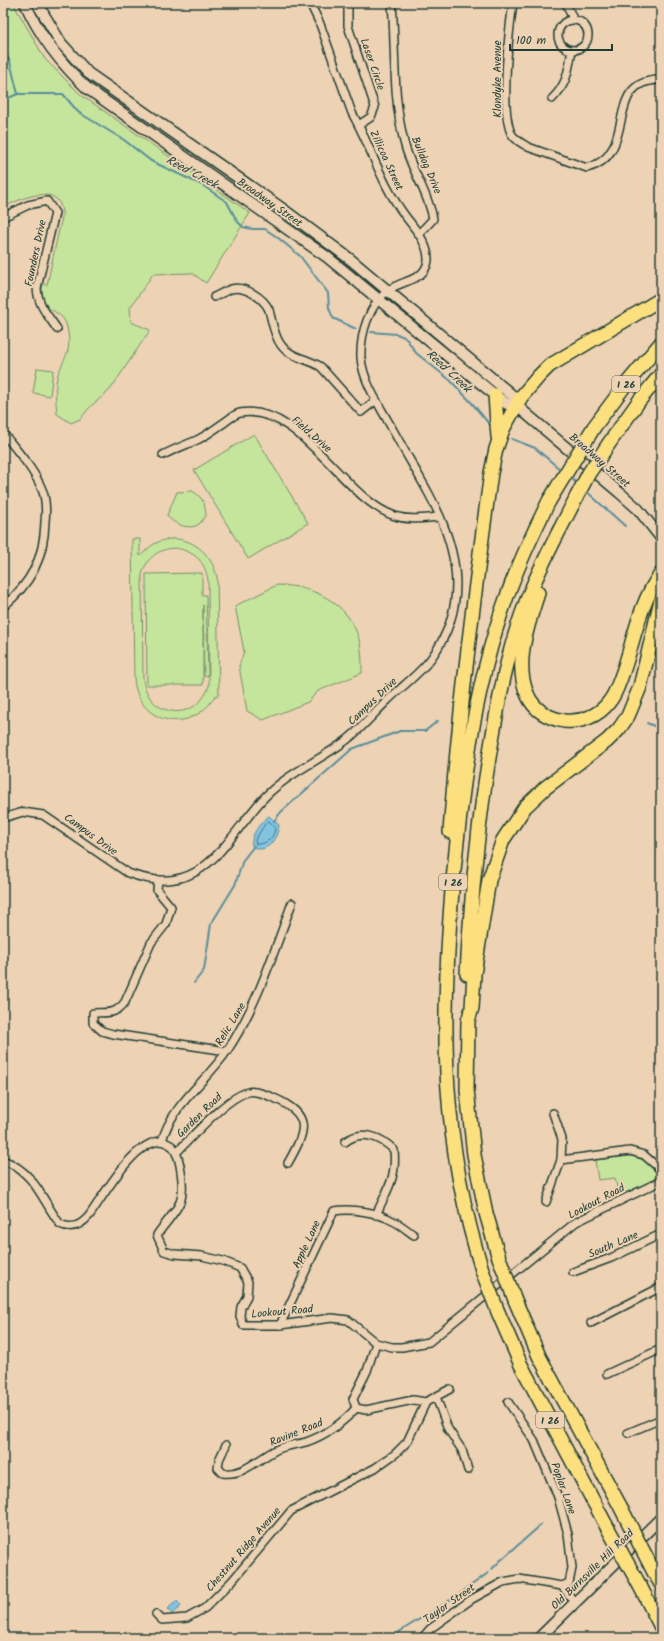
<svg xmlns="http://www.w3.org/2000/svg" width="664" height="1641" font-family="Kalam,sans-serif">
  <rect width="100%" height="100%" fill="#edd2b4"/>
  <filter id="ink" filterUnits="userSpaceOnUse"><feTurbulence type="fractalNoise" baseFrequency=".025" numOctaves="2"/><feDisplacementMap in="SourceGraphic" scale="8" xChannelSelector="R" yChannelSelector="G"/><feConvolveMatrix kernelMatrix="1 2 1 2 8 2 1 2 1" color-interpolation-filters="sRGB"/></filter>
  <g filter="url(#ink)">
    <g fill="#c5e49c" stroke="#729068" fill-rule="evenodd">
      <path d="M3 3H13L45 59 81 95 250 213 206 283 192 273 153 274 130 308 131 322 150 330 110 390 91 406 80 419 71 423 57 414C56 402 54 386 58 374 66 354 72 351 67 327 62 305 34 315 43 284L47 285C51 266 55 248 59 230 60 225 63 217 62 212 59 181 18 199 3 208Z"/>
      <polygon points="37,368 53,370 50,396 33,393"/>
      <polygon points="254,434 308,523 248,559 194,470"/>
      <path d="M192 491C203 497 205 503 206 516 204 518 201 522 199 524 190 531 172 524 167 515L177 492Z"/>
      <path d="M132 539H140V556C145 552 149 547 154 544 182 529 211 549 217 577L219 695 215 696C192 736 137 725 134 678ZM175 548C194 551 205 561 208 580L209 686C196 724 147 718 143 678L142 575C146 559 157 549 175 548Z"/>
      <polygon points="202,573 202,595 206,595 208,676 204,676 203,605 203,685 147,685 146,574"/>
      <path d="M277 585C314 586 348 602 359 639 362 650 362 662 362 673L318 691 308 702 263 720 247 711 239 666 244 651 235 606Z"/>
      <path d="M630 1156C641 1158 656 1164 656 1176L653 1180 619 1196 615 1178 598 1180 595 1160Z"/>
    </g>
    <g fill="#81c4e2" stroke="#5a8e9c">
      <path d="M269 816 279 825C278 838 266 856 252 846 250 835 260 823 269 816Z"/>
      <polygon points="177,1601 181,1606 172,1614 167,1609"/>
    </g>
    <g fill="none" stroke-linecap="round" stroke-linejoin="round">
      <path stroke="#46737a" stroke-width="1" d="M269 821 275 827C275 837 267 845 256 844L255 840 265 824Z"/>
      <g stroke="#5a8e9c" stroke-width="2">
        <polyline points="3,48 10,62 18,94"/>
        <polyline points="3,100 18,94 63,94 78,112 124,140 151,161 202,185 227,202 237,221 243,227 252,229 265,229 277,237 300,256 328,293 329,308 333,318 356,329"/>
        <polyline points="371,332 397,334 406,338 416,353 450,380 471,402 490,425"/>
        <polyline points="512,439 535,448 561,470"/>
        <polyline points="569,477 578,484"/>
        <polyline points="585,490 625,526"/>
        <polyline points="647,723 661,729"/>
        <polyline points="274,821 281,812 352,749 400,731 425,731 438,721"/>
        <polyline points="194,983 204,970 211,924 235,885 243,860 254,846"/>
        <polyline points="500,1561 542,1524"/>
        <polyline points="492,1569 498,1563"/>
        <polyline points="395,1638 399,1632 458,1595 488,1573"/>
      </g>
      <defs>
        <g id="street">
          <polyline points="348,3 348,26 375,107 371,117 359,125"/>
          <path d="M392 3C396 52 392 93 404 142 410 169 428 191 433 219L419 234"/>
          <path d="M513 3C509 31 500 108 511 133 514 139 521 143 528 147L587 168C640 155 601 79 661 80"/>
          <polyline points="566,3 573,19"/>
          <circle cx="573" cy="35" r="15"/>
          <path d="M552 99C568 83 568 71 572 50"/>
          <path d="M3 217 28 205 47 201 55 213 37 288C38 306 48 315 57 329"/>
          <path d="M214 297C219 295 225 291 231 289 244 285 264 298 269 310 272 321 274 336 281 345 289 357 309 359 321 367L361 412 376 400"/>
          <path d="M3 433C17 451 35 470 43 492 46 501 46 512 45 522 44 559 31 583 3 607"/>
          <path d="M163 455C174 449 186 445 197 440 206 436 216 428 225 422 229 419 235 414 240 413 301 403 343 499 395 516 410 521 425 518 440 517"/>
          <path d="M3 818 23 812 43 815 128 873C200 900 221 847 261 801 284 775 317 762 344 742 360 731 374 713 388 700 402 686 421 673 432 657 470 604 458 548 429 494 416 470 402 447 389 423 378 403 363 381 361 358 360 334 369 304 389 290 402 280 425 281 428 261 429 244 415 229 406 217 380 183 372 148 352 113L320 24 310 3"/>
          <path d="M158 880 157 890 171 907 166 924 151 943 125 1002C115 1015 109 1012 93 1013V1023L102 1031 113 1034 227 1051"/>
          <path d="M162 1141C172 1104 206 1082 227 1051 257 1006 273 954 292 903"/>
          <path d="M345 1142C362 1129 381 1137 394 1150 397 1178 387 1190 376 1215"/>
          <path d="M176 1153C192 1137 227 1097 248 1092 255 1090 267 1095 274 1098 313 1115 306 1131 288 1163"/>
          <path d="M3 1160C36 1173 41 1199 60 1224 72 1230 81 1225 89 1216 105 1194 133 1141 162 1141 166 1143 170 1144 173 1147 181 1158 185 1190 180 1202 175 1214 164 1224 157 1235L164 1251 175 1254 202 1256 223 1261 240 1268 248 1282 247 1296 241 1307 240 1316 243 1325H280L332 1318 348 1320 376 1343 392 1347H402L429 1342 576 1222 661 1181"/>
          <polyline points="561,1160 630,1151 644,1155 661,1170"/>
          <polyline points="546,1202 561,1160 562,1139 553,1113"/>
          <polyline points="573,1272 611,1258 661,1234"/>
          <polyline points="591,1323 661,1287"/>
          <path d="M280 1325 334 1211C351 1208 377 1212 393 1221 400 1224 407 1230 414 1235"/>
          <polyline points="607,1374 661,1349"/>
          <polyline points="436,1397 448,1429 462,1450 468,1470"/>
          <polyline points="508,1402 534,1440 558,1497 568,1534 572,1568 569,1583 562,1586"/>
          <polyline points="356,1408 366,1410 413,1400 426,1402"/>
          <polyline points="356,1408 353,1399 367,1371 376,1343"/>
          <polyline points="628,1433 661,1419"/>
          <path d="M226 1445 219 1460 218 1468 223 1473C244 1476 259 1458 276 1450 285 1445 296 1445 306 1442 324 1436 343 1423 356 1408"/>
          <polyline points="156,1614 162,1620 187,1618 205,1608 232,1581 291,1511 375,1468 395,1454 407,1442 426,1402 450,1389"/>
          <polyline points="423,1637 430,1629 472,1599 503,1582 519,1579 562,1586 575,1603"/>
        </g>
        <g id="secondary">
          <path d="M25 3C40 37 62 65 88 89L327 257 495 395 507 404 517 406"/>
          <polyline points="37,3 61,43 88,73 280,207 350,259 513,396 517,406 620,493 638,509 661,538"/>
          <polyline points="539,1638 661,1518"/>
        </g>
        <g id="highway">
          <polyline points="495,395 498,437"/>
          <polyline points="594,427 623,388 661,343"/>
          <polyline points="610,442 639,401 661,374"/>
          <path d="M538 593C528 625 513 664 528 696 535 711 548 718 564 721 580 723 599 716 609 702 616 694 619 682 623 672 634 640 640 601 661 574"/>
          <path d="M450 832C459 712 474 593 491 473L496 449 503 429 521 397 539 376 549 366 661 299"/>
          <path d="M467 974C471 897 478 821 491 746 499 698 508 650 525 605 539 567 559 532 577 496"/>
          <polyline points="498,1255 486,1213 474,1155 467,1090 468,1021 472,1008 474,974 489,880 503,840 525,807 545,788 607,741 619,729 628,716 640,687 661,600"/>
          <path d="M483 1273C441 1141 441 1028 452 891 461 795 473 690 506 599 518 565 533 533 549 501"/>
          <polyline points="515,1300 539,1356 620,1506"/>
          <polyline points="498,1312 521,1365 606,1525"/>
          <polyline points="655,1574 661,1584"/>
          <polyline points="640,1586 661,1627"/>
        </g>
      </defs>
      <use href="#street" stroke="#1f3d34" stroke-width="10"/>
      <use href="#secondary" stroke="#1f3d34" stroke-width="13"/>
      <use href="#highway" stroke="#1f3d34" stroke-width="16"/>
      <use href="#street" stroke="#edd2b4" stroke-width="7"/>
      <use href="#secondary" stroke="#edd2b4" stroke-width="10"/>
      <use href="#highway" stroke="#fce080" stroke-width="13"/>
      <defs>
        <g id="highway-bridge">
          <polyline points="577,496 589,473 610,442"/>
          <polyline points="549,501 594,427"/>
          <polyline points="498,1255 515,1300"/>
          <polyline points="483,1273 498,1312"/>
          <polyline points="620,1506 655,1574"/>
          <polyline points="606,1525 640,1586"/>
        </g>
      </defs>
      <use href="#highway-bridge" stroke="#1f3d34" stroke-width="16" stroke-linecap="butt"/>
      <use href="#highway-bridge" stroke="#fce080" stroke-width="13"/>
    </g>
  </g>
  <g text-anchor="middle" stroke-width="4" stroke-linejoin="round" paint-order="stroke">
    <g fill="#edd2b4" stroke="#5d6a5a" stroke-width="1">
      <rect x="612" y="376" width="28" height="16" rx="3"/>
      <rect x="439" y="874" width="28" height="16" rx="3"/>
      <rect x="536" y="1412" width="28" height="16" rx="3"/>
    </g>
    <g font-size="10" font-weight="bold" fill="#1f3d34">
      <text x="626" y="388">I 26</text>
      <text x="453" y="886">I 26</text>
      <text x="550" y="1424">I 26</text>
    </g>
    <g font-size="11" fill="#1f3d34" stroke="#edd2b4">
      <text transform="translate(373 64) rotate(71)" y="4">Laser Circle</text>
      <text transform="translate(497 79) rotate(-90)" y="4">Klondyke Avenue</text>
      <text transform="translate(387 160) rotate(65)" y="4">Zillicoa Street</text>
      <text transform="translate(427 165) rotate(67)" y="4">Bulldog Drive</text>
      <text transform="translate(270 202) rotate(35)" y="4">Broadway Street</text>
      <text transform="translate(35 253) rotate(-78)" y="4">Founders Drive</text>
      <text transform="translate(312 434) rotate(41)" y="4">Field Drive</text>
      <text transform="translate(600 460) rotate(41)" y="4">Broadway Street</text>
      <text transform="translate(372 701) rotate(-44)" y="4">Campus Drive</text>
      <text transform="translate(91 834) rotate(36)" y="4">Campus Drive</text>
      <text transform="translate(230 1024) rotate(-59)" y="4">Relic Lane</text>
      <text transform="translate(199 1115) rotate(-44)" y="4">Garden Road</text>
      <text transform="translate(596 1201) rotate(-28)" y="4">Lookout Road</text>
      <text transform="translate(306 1244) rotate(-65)" y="4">Apple Lane</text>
      <text transform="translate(613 1244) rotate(-23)" y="4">South Lane</text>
      <text transform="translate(282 1311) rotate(-5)" y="4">Lookout Road</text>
      <text transform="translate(296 1432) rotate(-22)" y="4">Ravine Road</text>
      <text transform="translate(564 1488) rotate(70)" y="4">Poplar Lane</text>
      <text transform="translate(243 1549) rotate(-49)" y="4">Chestnut Ridge Avenue</text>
      <text transform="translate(592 1569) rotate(-44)" y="4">Old Burnsville Hill Road</text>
      <text transform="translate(449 1603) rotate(-35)" y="4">Taylor Street</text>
    </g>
    <g font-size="12" font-style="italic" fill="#294a45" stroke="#edd2b4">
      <text transform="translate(192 172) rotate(28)" y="4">Reed Creek</text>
      <text transform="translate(449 371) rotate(43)" y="4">Reed Creek</text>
    </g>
  </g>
  <rect width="664" height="1641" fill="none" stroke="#edd2b4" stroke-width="16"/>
  <rect x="8" y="8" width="648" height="1625" fill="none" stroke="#1f3d34" stroke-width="1.5" filter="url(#ink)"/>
  <path d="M510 44v6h102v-6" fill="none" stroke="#1f3d34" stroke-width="2"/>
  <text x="516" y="44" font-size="12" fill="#1f3d34" stroke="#edd2b4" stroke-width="3" paint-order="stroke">100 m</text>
</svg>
